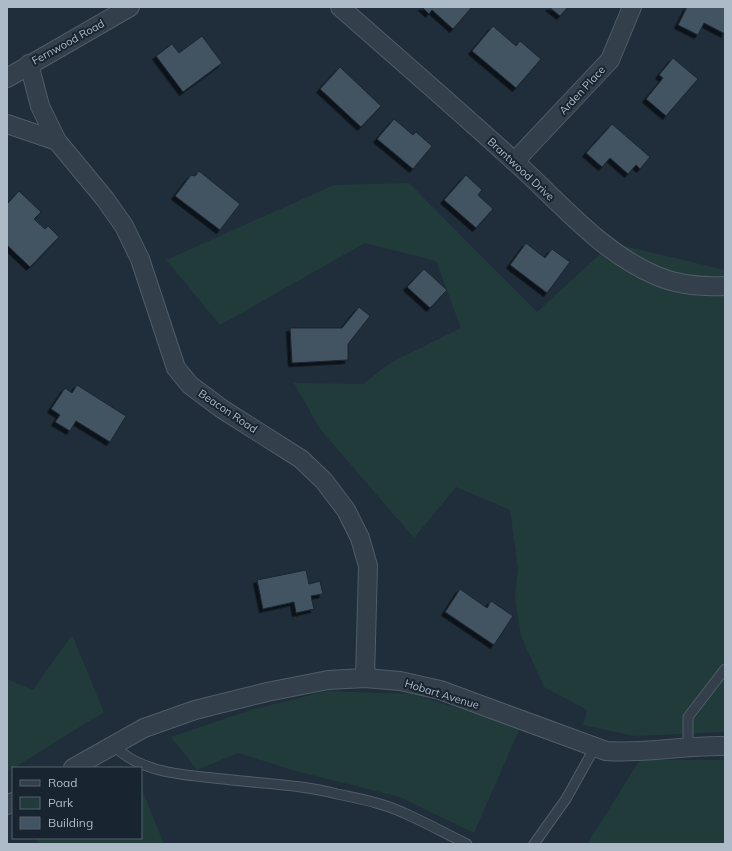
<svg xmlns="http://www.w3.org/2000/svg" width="732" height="851" font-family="Mulish,sans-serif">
  <defs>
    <filter id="shadow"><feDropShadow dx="-3.5" dy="3.5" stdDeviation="0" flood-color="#0009"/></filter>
  </defs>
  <rect width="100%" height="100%" fill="#1f2e3a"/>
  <g fill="#213b3b">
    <polygon points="409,183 537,312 612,243 725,270 725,732 634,736 583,725 587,710 544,687 521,636 515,598 518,568 510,510 456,487 414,538 320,429 294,383 363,384 390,363 461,328 436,261 365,243 220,325 166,260 334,185"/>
    <polygon points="72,635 104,712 7,772 7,679 33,690"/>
    <polygon points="327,691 413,694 520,728 474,833 400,797 296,771 238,753 197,770 171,737 254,709"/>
    <polygon points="640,760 725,760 725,844 587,844"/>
    <polygon points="141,787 164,844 38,844 36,838 141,838"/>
  </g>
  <g fill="#425362" stroke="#1a2631" filter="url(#shadow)">
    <polygon points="422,7 472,7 453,29 432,10 429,14"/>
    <polygon points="549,7 568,7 560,16"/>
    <polygon points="687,7 725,7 725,34 704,23 698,35 678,25"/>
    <polygon points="493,26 516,46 520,41 541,59 516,88 472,51"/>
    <polygon points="202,36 222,63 183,92 156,56 172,44 179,53"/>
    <polygon points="673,58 698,79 666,116 646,99 663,78 659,75"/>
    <polygon points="340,67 381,106 361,127 320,89"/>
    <polygon points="394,119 413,135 416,132 432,146 413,169 377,139"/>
    <polygon points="612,124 650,157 640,169 636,165 628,174 610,158 602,167 586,153"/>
    <polygon points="199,171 240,204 220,230 175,196 191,175 195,176"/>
    <polygon points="466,175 482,190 478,195 493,209 476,228 444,200"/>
    <polygon points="19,191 41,212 34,219 45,229 48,226 59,237 30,267 7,245 7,204"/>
    <polygon points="526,243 545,258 552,249 570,262 547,293 510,265"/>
    <polygon points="424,269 447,290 430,308 407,287"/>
    <polygon points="359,307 370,316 348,344 348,360 292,363 290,328 342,328"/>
    <polygon points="77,385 126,416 110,442 76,421 70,431 55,422 60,415 51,409 65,388 72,393"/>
    <polygon points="306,570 309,584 320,581 323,594 311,596 314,609 296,613 294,602 263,609 257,580"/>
    <polygon points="460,589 487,608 491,601 513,616 494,645 445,612"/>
  </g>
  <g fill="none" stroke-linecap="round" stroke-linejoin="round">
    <defs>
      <g id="lane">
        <path d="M113 745C143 776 193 775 232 780 268 784 303 785 337 794 360 799 383 803 404 813 425 822 446 834 467 844"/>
        <polyline points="688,747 688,717 725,669"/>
        <polyline points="534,844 566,799 595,747"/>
      </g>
      <g id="street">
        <path d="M340 7C398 58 457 109 514 161 559 201 600 252 657 276 678 285 702 287 725 286"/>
        <polyline points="29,64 40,106 57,141 105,199 124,226 140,259 176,368 190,385 222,409 301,459 324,481 346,510 360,538 368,566 365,678"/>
        <polyline points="7,78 130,7"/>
        <polyline points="7,124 57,141"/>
        <polyline points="515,161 610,60 632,7"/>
        <path d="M73 768 144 728 195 710 267 692 328 680 365 678 400 681 440 690 606 751C646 754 685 745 725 746"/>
        <polyline points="7,805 13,802"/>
      </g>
    </defs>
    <use href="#lane" stroke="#505d68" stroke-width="11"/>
    <use href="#street" stroke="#505d68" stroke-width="20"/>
    <use href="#lane" stroke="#333f4a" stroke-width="9"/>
    <use href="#street" stroke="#333f4a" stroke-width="18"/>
  </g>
  <g text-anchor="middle" stroke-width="4" stroke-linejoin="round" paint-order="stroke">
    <g font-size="11" fill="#adbac7" stroke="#18242f">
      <text transform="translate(68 42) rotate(-29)" y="4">Fernwood Road</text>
      <text transform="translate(582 90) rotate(-47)" y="4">Arden Place</text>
      <text transform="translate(521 169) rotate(43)" y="4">Brantwood Drive</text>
      <text transform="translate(228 411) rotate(34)" y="4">Beacon Road</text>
      <text transform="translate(442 694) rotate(17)" y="4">Hobart Avenue</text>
    </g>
  </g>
  <rect width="732" height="851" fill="none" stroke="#adbac7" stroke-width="16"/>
  <rect x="12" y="767" width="130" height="72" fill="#18242f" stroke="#54606c"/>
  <rect x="20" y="780" width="20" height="6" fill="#333f4a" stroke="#54606c"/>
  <text x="48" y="787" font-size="12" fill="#adbac7">Road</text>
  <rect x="20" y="797" width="20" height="12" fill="#213b3b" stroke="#54606c"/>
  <text x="48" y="807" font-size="12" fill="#adbac7">Park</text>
  <rect x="20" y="817" width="20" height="12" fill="#425362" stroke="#54606c"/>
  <text x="48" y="827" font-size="12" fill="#adbac7">Building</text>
</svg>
